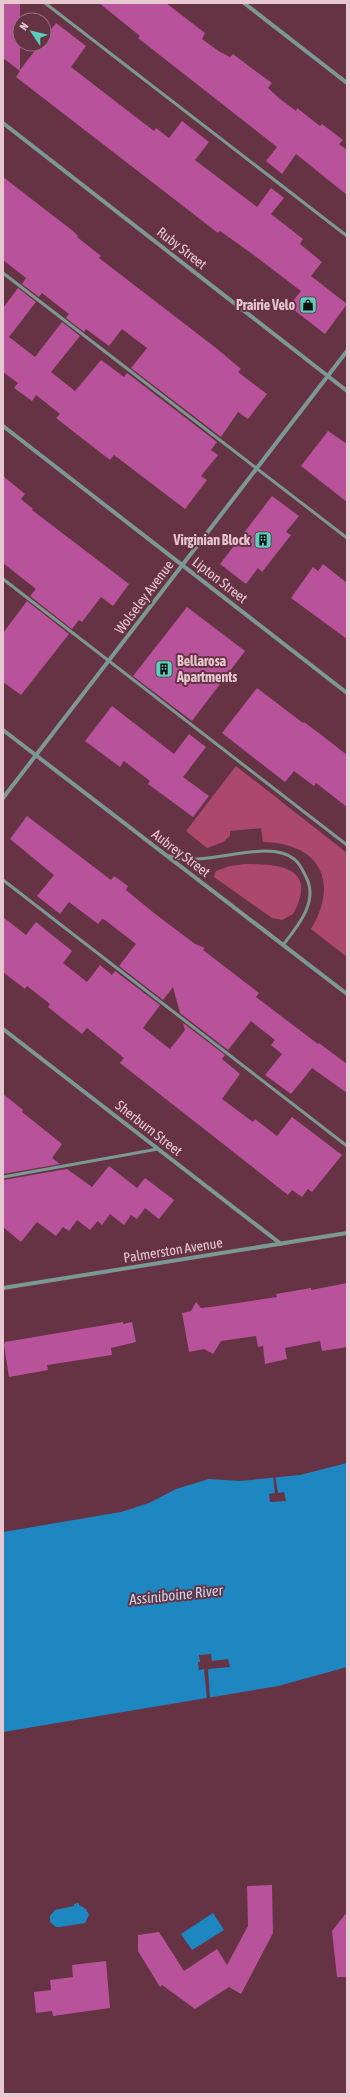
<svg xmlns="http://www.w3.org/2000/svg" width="350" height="2097" font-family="'Asap Condensed',sans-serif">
  <rect width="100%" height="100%" fill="#634"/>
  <g fill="#ab486c">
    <path d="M236 766 347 853V957L311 929C340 881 319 843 263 842L261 828 230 831V836L223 842 207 848 186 831Z"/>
    <path d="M245 864C281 864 318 868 293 914L282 920 272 918 214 877 216 871 230 866Z"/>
  </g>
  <g fill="#1e86c0">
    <polygon points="347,1463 347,1667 278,1686 3,1732 3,1532 121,1512 149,1503 176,1489 209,1479 240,1481 300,1475"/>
    <polygon points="79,1903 79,1905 86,1909 89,1915 85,1923 60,1927 56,1927 50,1922 50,1916 55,1910 74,1906 74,1904"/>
    <polygon points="213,1913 224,1930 192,1950 181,1934"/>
  </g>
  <g fill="#634">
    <polygon points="275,1475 278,1493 284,1492 286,1501 270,1502 269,1494 275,1493 273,1476"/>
    <polygon points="211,1654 212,1661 228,1659 230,1667 208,1669 210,1699 207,1700 204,1669 199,1670 198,1662 200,1662 199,1655"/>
  </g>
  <g fill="#b8529a">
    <polygon points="3,3 20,3 20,70 40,44 44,44 44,39 56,23 86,46 71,67 124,108 154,131 156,128 169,138 182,121 209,142 195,160 257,207 271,188 284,198 271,214 303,239 300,244 322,262 311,276 347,304 325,334 289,306 301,291 251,253 220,231 218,233 16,77 20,71 3,58"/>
    <polygon points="99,3 166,3 205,33 202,39 220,52 230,57 233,54 250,67 272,83 268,88 280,99 296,111 297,108 320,126 322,124 343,140 339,144 347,150 347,195 296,154 282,174 266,161 277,147 138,38 140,36"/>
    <polygon points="3,177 73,231 78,236 77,237 101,256 99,258 216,348 241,369 238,372 267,394 248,419 238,412 221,437 131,368 147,348 122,329 109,346 86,329 84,332 66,318 69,314 42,293 39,297 22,284 26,278 3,260"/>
    <polygon points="18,288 36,302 9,337 35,357 62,322 80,336 51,372 75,391 101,360 124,377 127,373 217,442 211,450 218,455 201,476 207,480 185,509 114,455 110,460 56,418 60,414 36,395 32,401 14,388 18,383 3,372 3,308"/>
    <polygon points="328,431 347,444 347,502 301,466"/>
    <polygon points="3,476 25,494 21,499 33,509 32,510 129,584 113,606 101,597 82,622 79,620 72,629 30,596 36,589 3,563"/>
    <polygon points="272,496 299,516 286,532 291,535 262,572 258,568 246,584 220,564"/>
    <polygon points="323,564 347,583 347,639 291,598 313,567 318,571"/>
    <polygon points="27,601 69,634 21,695 3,682 3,633"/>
    <polygon points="187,607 245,651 192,721 133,676"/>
    <polygon points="257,688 303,723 304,722 324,737 347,755 347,807 316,783 314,786 294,771 285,782 222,733"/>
    <polygon points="112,706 174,754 189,734 206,747 183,777 209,796 193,817 148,784 150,781 124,761 120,767 85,741"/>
    <polygon points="27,816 111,880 114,876 128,886 126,890 154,913 195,944 205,948 203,950 259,993 256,997 318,1044 319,1043 347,1064 347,1093 312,1068 291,1094 265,1075 282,1054 271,1045 275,1040 251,1021 228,1050 180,1013 173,987 163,1000 119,966 136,944 105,920 102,919 98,924 69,902 60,914 37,896 54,875 10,839"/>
    <polygon points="3,917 26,935 36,922 72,951 63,963 87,982 100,965 112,975 115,971 160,1005 143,1028 170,1049 185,1030 183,1023 225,1055 222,1059 240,1074 222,1099 253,1122 255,1119 277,1136 292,1117 342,1155 312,1192 308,1189 302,1197 292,1190 288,1195 120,1063 124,1058 87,1028 82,1034 48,1007 50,1004 27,986 25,989 3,972"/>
    <polygon points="3,1094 23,1110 22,1112 62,1144 52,1158 60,1164 3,1174"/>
    <polygon points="109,1166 137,1188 145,1178 174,1200 159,1219 145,1208 137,1219 131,1215 124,1225 110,1214 102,1225 98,1221 90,1230 77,1220 69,1231 63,1227 56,1236 37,1222 21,1242 3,1227 3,1180 67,1169 92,1187"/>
    <polygon points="347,1283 347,1347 322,1351 320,1341 285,1348 287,1359 265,1364 263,1346 258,1347 256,1336 221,1341 213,1354 204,1349 189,1352 182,1313 191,1311 196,1302 201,1308 211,1307 277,1297 276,1294 311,1288 311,1290"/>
    <polygon points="123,1322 123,1324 132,1322 136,1342 111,1348 112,1355 47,1365 48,1370 9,1377 4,1345 5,1342"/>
    <polygon points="272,1885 273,1933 241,1994 229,1987 195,2009 162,1985 160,1987 138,1951 138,1935 159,1932 184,1971 217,1949 227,1965 248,1926 247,1886"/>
    <polygon points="347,1912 347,1977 337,1977 332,1931"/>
    <polygon points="106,1961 110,2008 53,2016 52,2011 36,2013 34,1992 51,1990 50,1980 73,1977 72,1965"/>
  </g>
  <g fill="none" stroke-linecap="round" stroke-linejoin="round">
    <g stroke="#7b9992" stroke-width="3">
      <polyline points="45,3 347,236"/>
      <polyline points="3,273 347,538"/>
      <polyline points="3,579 347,845"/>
      <path d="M169 856C205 869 267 837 294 859 300 863 303 871 306 877 319 901 298 926 283 945"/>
      <polyline points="3,880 347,1146"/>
      <polyline points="3,1177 158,1149"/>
    </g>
    <g stroke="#7b9992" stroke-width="4">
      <polyline points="244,3 347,83"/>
      <polyline points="3,123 347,391"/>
      <polyline points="3,426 347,693"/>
      <polyline points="3,730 347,994"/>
      <polyline points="3,798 347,351"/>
      <polyline points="3,1029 281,1244"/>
      <polyline points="3,1288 347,1233"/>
    </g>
  </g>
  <defs>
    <symbol id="shop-square" viewBox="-11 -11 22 22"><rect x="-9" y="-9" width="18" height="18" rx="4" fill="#5cceba" stroke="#634"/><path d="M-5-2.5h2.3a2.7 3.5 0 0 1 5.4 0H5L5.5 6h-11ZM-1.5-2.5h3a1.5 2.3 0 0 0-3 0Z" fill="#111"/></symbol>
    <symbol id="building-square" viewBox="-11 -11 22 22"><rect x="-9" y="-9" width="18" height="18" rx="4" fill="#5cceba" stroke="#634"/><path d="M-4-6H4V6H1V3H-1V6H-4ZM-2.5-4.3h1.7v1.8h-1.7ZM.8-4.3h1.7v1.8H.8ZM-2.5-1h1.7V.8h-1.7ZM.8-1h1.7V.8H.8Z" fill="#111"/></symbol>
  </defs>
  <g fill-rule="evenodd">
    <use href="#shop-square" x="298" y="295" width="20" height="20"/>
    <use href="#building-square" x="253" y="530" width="20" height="20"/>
    <use href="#building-square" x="154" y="659" width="20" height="20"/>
  </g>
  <g text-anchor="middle" stroke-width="4" stroke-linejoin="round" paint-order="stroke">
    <g font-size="14" fill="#e8c8d0" stroke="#634">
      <text transform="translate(182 248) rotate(38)" y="5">Ruby Street</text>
      <text transform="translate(220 580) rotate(38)" y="5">Lipton Street</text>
      <text transform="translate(144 597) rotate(-53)" y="5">Wolseley Avenue</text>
      <text transform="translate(181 853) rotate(37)" y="5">Aubrey Street</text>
      <text transform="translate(149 1128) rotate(38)" y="5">Sherburn Street</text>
      <text transform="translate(173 1250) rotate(-9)" y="5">Palmerston Avenue</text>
    </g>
    <g font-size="14" font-weight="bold" fill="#e8c8d0" stroke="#634" text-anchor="end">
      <text x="295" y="310">Prairie Velo</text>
      <text x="250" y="545">Virginian Block</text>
      <text x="177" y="666" text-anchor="start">Bellarosa<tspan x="177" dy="16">Apartments</tspan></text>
    </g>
    <g font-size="15" font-style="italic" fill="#c1daed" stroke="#634">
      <text transform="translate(176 1595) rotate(-6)" y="5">Assiniboine River</text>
    </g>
  </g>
  <rect width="350" height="2097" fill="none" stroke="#e8c8d0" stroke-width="8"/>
  <g transform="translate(32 32) rotate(305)"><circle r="19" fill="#663344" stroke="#9a6f7c"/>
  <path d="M0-3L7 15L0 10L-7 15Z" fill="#5cceba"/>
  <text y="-6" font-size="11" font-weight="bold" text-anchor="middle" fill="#e8c8d0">N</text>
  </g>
</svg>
